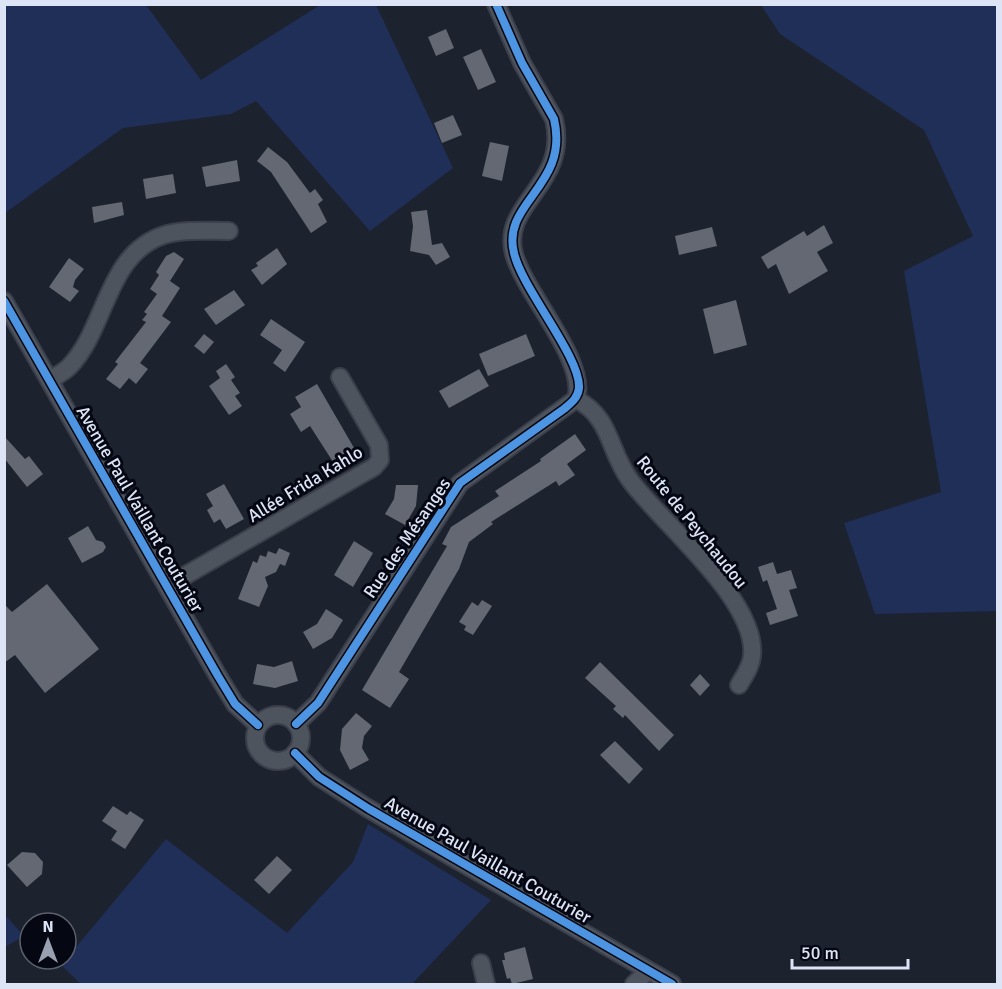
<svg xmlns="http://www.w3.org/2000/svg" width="1002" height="989" font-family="Signika,sans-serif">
  <rect width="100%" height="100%" fill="#1c222e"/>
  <g fill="#202f58">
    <polygon points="5,4 146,5 201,80 320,5 376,5 453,168 370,231 256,101 231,114 123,128 5,213"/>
    <polygon points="761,5 997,5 997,611 875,614 844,523 941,492 904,271 973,236 924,130 780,34"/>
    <polygon points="368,824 491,900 412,984 81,984 61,965 166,839 287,933 353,862"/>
    <polygon points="5,915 24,936 5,947"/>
  </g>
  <g fill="#636873">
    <polygon points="446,29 454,48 436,56 428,37"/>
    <polygon points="481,49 496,82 478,90 463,57"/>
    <polygon points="453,115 462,135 442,143 434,123"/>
    <polygon points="490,142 509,146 502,181 482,176"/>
    <polygon points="268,147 287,162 310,193 315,189 323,200 318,204 327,222 311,233 271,172 257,161"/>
    <polygon points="237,160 240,181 206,187 202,167"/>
    <polygon points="173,174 176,193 146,199 143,179"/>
    <polygon points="122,202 124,215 94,223 92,207"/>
    <polygon points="427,210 432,245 442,243 450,257 436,265 429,255 410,251 413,226 411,212"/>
    <polygon points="824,225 833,243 817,252 828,271 789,294 776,264 768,269 761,257 804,231 807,236"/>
    <polygon points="712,227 717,246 679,255 675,236"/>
    <polygon points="277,248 287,264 262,285 251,270 258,266 256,263"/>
    <polygon points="174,252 184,259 170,281 180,288 162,316 171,322 140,363 148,369 136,384 129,378 120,389 106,379 118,364 115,362 146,322 142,320 147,314 144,312 157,294 150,289 159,275 156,272 166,256"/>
    <polygon points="69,258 84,269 75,280 73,287 79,291 70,302 49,287"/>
    <polygon points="234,290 245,305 216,325 204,309"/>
    <polygon points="736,300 747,345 714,354 703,309"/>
    <polygon points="271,319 305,342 285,372 273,363 282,350 260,335"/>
    <polygon points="204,334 214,342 204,354 194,346"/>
    <polygon points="526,334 535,356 488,376 479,354"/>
    <polygon points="226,364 235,377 231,380 240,393 235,396 242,406 229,415 209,386 220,378 216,371"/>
    <polygon points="479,369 489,386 449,408 439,391"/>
    <polygon points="317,384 357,453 335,465 310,426 301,432 290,414 301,407 295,397"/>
    <polygon points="575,434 586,450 567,464 575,475 559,486 556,481 491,522 493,524 469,542 459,569 399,672 409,679 390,708 362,690 447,546 442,544 451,527 499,496 495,491 541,461 540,459"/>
    <polygon points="4,436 25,459 29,456 43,474 27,487 4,458"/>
    <polygon points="224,484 244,519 226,529 220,519 214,523 207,510 213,506 206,494"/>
    <polygon points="396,485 418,485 416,506 405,525 385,514 394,499"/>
    <polygon points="88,526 96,540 103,542 106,547 103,552 82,563 68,538"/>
    <polygon points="354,541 373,553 353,587 334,575"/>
    <polygon points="279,548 290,553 285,566 280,564 276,572 265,577 268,586 259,607 238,599 253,561 257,563 260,555 266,557 268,551 276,554"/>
    <polygon points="773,562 777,574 791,570 797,588 789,590 798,616 770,625 766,613 777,609 767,580 763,582 758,567"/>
    <polygon points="47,584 99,649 45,693 15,655 4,663 4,604 12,612"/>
    <polygon points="482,600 492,606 473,635 464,630 466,626 459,622 472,602 478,606"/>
    <polygon points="326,609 343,620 332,638 313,649 303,632 317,624"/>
    <polygon points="292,661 298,681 275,688 253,684 257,664 274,667"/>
    <polygon points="600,662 674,735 659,751 625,715 623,718 613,709 616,706 585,678"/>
    <polygon points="700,674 710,685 700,696 690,685"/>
    <polygon points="356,713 372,726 364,736 362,748 369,760 350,770 340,750 342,729"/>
    <polygon points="615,741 643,769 629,784 600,755"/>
    <polygon points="113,806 127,815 130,811 144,820 125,849 111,840 117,831 102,821"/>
    <polygon points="22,852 35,853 43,862 42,874 27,887 7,865"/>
    <polygon points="277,856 292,870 269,894 254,880"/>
    <polygon points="525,947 533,979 512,984 510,978 507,979 502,960 505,960 504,953"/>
  </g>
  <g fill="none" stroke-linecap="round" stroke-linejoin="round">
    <defs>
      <g id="minor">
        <path d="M496 4 522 63 554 119C570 185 500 203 514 254 525 294 588 361 576 399"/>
        <polyline points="4,301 218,676 235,704 258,725"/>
        <path d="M50 380C56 376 64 372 69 367 107 328 106 254 164 235 184 229 208 231 229 231"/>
        <path d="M576 399C612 418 608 450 630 480 661 523 758 600 752 656 751 667 744 676 739 685"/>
        <polyline points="167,586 374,467 380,460 379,445 340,377"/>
        <circle cx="278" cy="738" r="23"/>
        <polyline points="296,724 318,703 460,483 576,399"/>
        <polyline points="295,753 319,777 369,809 672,984"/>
        <polyline points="481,963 486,984"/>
        <polyline points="634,984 648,971"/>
      </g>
    </defs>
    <use href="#minor" stroke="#3b3f4b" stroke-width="20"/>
    <use href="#minor" stroke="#4e545d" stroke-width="16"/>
    <defs>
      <g id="cycleway">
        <polyline points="4,301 218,676 235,704 258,725"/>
        <path d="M296 724 318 703 460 483 564 409C571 403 578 398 579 388 581 357 522 289 514 253 501 202 570 186 554 119L522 63 496 4"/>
        <polyline points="295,753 319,777 369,809 672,984"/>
      </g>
    </defs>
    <use href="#cycleway" stroke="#050813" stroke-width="11"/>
    <use href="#cycleway" stroke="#4d94e3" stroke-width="8"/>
  </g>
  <g text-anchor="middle" stroke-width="6" stroke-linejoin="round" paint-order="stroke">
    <g font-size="18" fill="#dde4f5" stroke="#050813">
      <text transform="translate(305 484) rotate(-31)" y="6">Allée Frida Kahlo</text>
      <text transform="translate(140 509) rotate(60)" y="6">Avenue Paul Vaillant Couturier</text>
      <text transform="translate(692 522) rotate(51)" y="6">Route de Peychaudou</text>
      <text transform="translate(407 538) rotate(-56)" y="6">Rue des Mésanges</text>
      <text transform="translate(488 860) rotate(30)" y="6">Avenue Paul Vaillant Couturier</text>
    </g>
  </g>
  <rect width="1002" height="989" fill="none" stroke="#dde4f5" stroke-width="12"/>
  <g transform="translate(48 941)"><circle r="28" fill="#050813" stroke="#5b606d" stroke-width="1.5"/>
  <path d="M0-4.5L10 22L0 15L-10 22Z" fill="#99a0af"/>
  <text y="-9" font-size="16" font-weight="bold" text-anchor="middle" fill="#dde4f5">N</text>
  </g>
  <path d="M792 959v9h116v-9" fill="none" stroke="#dde4f5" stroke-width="3"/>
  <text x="801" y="959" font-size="18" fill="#dde4f5" stroke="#050813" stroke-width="4.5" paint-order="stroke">50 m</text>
</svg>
